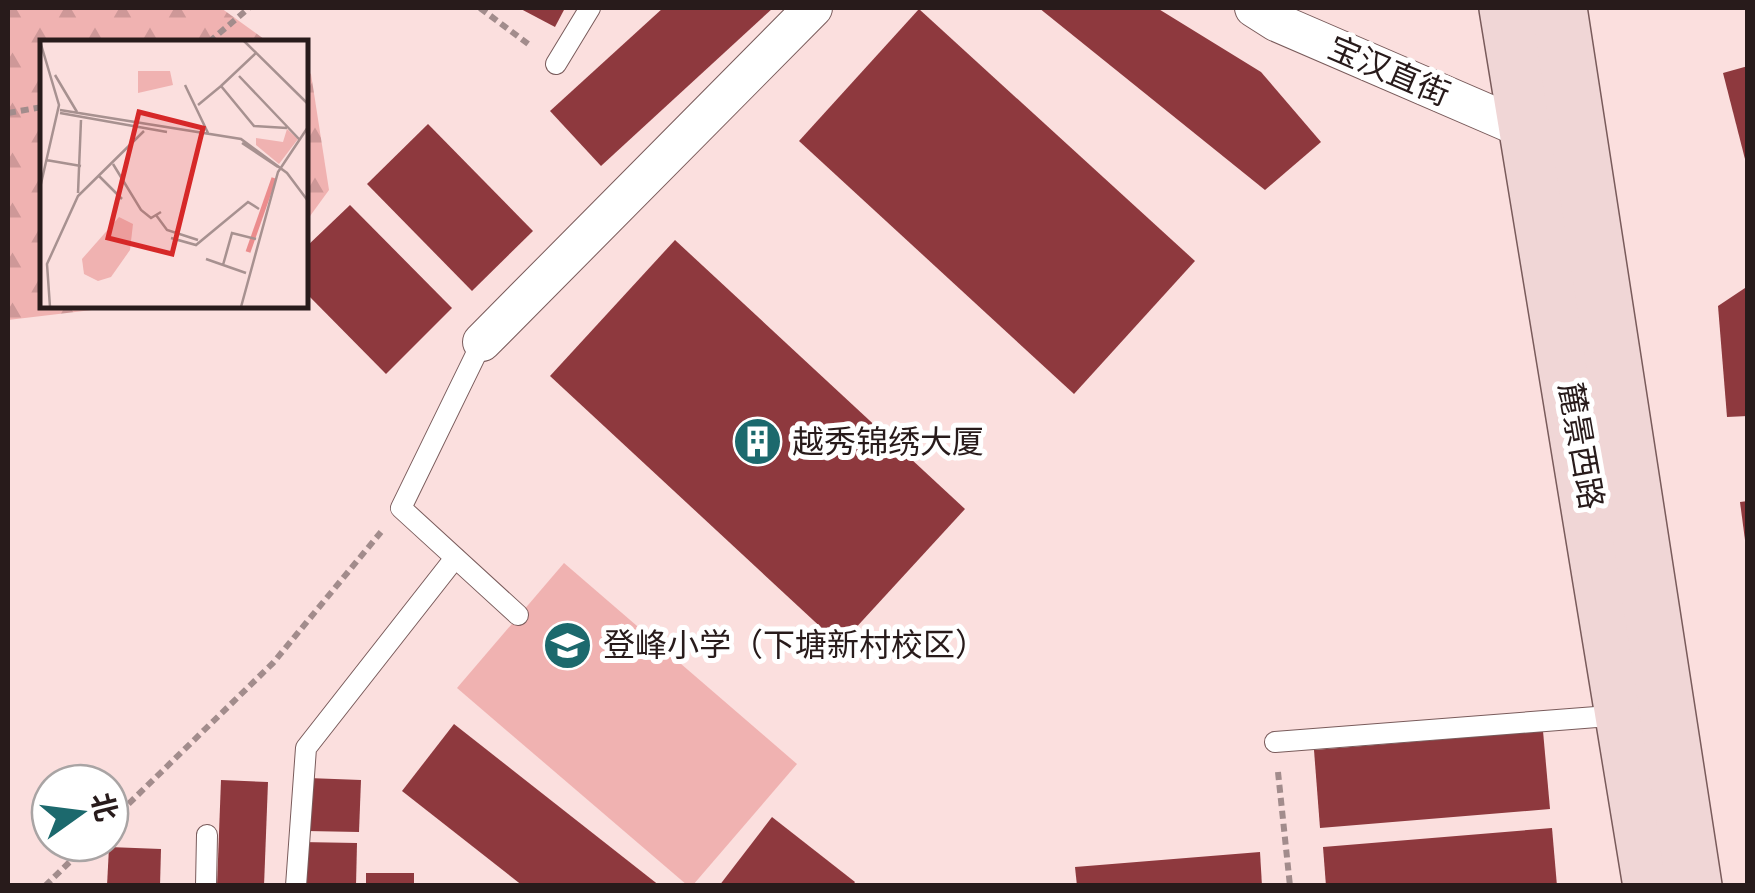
<svg xmlns="http://www.w3.org/2000/svg" width="1755" height="893" font-family="'Roboto Condensed','Noto Sans SC',sans-serif">
  <defs>
    <pattern id="forest-firs" width="22" height="20" patternUnits="userSpaceOnUse" patternTransform="scale(2.5)"><rect width="22" height="20" fill="#f0b2b1"/><path d="M5 1l3.5 6h-7zM16 11l3.5 6h-7z" fill="#ce9898"/></pattern>
  </defs>
  <rect width="100%" height="100%" fill="#fbdfde"/>
  <polygon fill="#f0b2b1" points="564,563 797,764 693,885 687,885 457,688"/>
  <g fill="url(#forest-firs)">
    <polygon points="8,8 221,8 268,42 42,42 42,305 134,305 8,320"/>
    <polygon points="305,70 311,74 329,190 305,223"/>
  </g>
  <g fill="#8e393e">
    <polygon points="519,8 565,8 555,27"/>
    <polygon points="663,8 773,8 601,166 550,111"/>
    <polygon points="1039,8 1157,8 1261,72 1321,142 1265,190"/>
    <polygon points="919,9 1195,261 1074,394 799,141"/>
    <polygon points="1748,66 1748,163 1746,163 1723,73"/>
    <polygon points="428,124 533,231 472,291 367,184"/>
    <polygon points="350,205 452,308 386,374 305,292 305,248"/>
    <polygon points="675,240 965,509 840,645 550,376"/>
    <polygon points="1748,286 1748,416 1727,417 1718,306"/>
    <polygon points="1748,501 1748,540 1745,540 1740,502"/>
    <polygon points="454,724 660,886 523,886 402,791"/>
    <polygon points="1543,731 1550,809 1320,828 1314,750"/>
    <polygon points="308,778 361,780 359,832 307,831"/>
    <polygon points="221,780 268,782 264,886 217,886"/>
    <polygon points="772,817 855,882 852,886 719,886"/>
    <polygon points="1552,828 1557,886 1326,886 1323,847"/>
    <polygon points="301,842 357,843 356,886 301,886"/>
    <polygon points="109,847 161,849 160,886 107,886"/>
    <polygon points="1260,852 1262,886 1077,886 1075,867"/>
    <rect x="366" y="873" width="48" height="13"/>
  </g>
  <g fill="none" stroke-linecap="round" stroke-linejoin="round">
    <defs>
      <g id="lane">
        <polyline points="556,64 590,8"/>
        <polyline points="482,342 401,508 518,615"/>
        <polyline points="1275,742 1622,715"/>
        <polyline points="206,886 207,835"/>
        <polyline points="296,886 306,748 455,558"/>
      </g>
      <g id="street">
        <polyline points="1254,8 1276,22 1526,130"/>
        <polyline points="482,342 813,8"/>
      </g>
      <g id="secondary">
        <polyline points="1507,8 1651,886"/>
        <polyline points="1559,8 1694,886"/>
      </g>
    </defs>
    <use href="#lane" stroke="#795b5b" stroke-width="22"/>
    <use href="#street" stroke="#795b5b" stroke-width="40"/>
    <use href="#secondary" stroke="#795b5b" stroke-width="58"/>
    <g stroke="#a28c8c" stroke-width="6" stroke-dasharray="8 5" stroke-linecap="butt">
      <polyline points="480,8 531,46"/>
      <polyline points="209,42 249,8"/>
      <polyline points="8,113 42,107"/>
      <polyline points="1278,772 1290,886"/>
      <polyline points="110,822 273,663 381,532"/>
      <polyline points="45,886 89,843"/>
    </g>
    <use href="#lane" stroke="#fff" stroke-width="20"/>
    <use href="#street" stroke="#fff" stroke-width="38"/>
    <use href="#secondary" stroke="#f0d6d6" stroke-width="55"/>
  </g>
  <defs>
    <symbol id="building-disc" viewBox="-11 -11 22 22"><circle r="9.5" fill="#1c696d" stroke="#fff"/><path d="M-4-6H4V6H1V3H-1V6H-4ZM-2.5-4.3h1.7v1.8h-1.7ZM.8-4.3h1.7v1.8H.8ZM-2.5-1h1.7V.8h-1.7ZM.8-1h1.7V.8H.8Z" fill="#fff"/></symbol>
    <symbol id="school-disc" viewBox="-11 -11 22 22"><circle r="9.5" fill="#1c696d" stroke="#fff"/><path d="M0-5L7-2L0 1L-7-2ZM-4 1L0 2.5L4 1V4Q0 6-4 4Z" fill="#fff"/></symbol>
  </defs>
  <g fill-rule="evenodd">
    <use href="#building-disc" x="730" y="414" width="55" height="55"/>
    <use href="#school-disc" x="540" y="618" width="55" height="55"/>
  </g>
  <g text-anchor="middle" stroke-width="10" stroke-linejoin="round" paint-order="stroke">
    <g font-size="32" fill="#281b1b" stroke="#fff">
      <text transform="translate(1389 71) rotate(23)" y="11">宝汉直街</text>
      <text transform="translate(1581 446) rotate(80)" y="11">麓景西路</text>
    </g>
    <g font-size="32" fill="#281b1b" stroke="#fff" text-anchor="start">
      <text x="792" y="453">越秀锦绣大厦</text>
      <text x="603" y="656">登峰小学（下塘新村校区）</text>
    </g>
  </g>
  <g transform="translate(40 40)">
    <rect width="268" height="268" fill="#fbdfde"/>
    <path d="M98 31H130L133 45 98 53ZM247 89 258 99 239 124 216 105V98L243 102Z" fill="#f0b2b1"/>
    <path d="M79 177 93 184 90 210 71 237 58 241 44 234 42 219Z" fill="#f0b2b1"/>
    <path fill="none" stroke="#eb8c8d" stroke-width="5" d="M208 212 234 138"/>
    <path fill="none" stroke="#a79190" stroke-width="2.5" d="M204 1 268 64M15 35 37 72M199 36 259 99M145 45 168 93M181 46 217 12M158 65 181 46 214 86 247 88M20 70 201 99 247 133 268 161M20 73 127 92M202 103 238 127M6 120 41 126M73 124 101 170 111 178 121 172M59 136 82 159M0 148 19 65 0 1M38 153 41 80M116 175 127 190 158 200M131 198 156 205 208 162 219 169M166 219 206 233M183 225 192 193 216 199M10 267 7 224 38 156 104 91M201 267 238 132 268 87"/>
    <path fill="#d62828" fill-opacity="0.15" stroke="#d62828" stroke-width="5" d="M99 72 163 88 132 214 68 198Z"/>
    <rect width="268" height="268" fill="none" stroke="#281b1b" stroke-width="5"/>
  </g>
  <rect width="1755" height="893" fill="none" stroke="#281b1b" stroke-width="20"/>
  <g transform="translate(80 813) rotate(76)"><circle r="48" fill="#ffffff" stroke="#a9a4a4" stroke-width="2.5"/>
  <path d="M0-8L18 38L0 25L-18 38Z" fill="#1c696d"/>
  <text y="-15" font-size="28" font-weight="bold" text-anchor="middle" fill="#281b1b">北</text>
  </g>
</svg>
